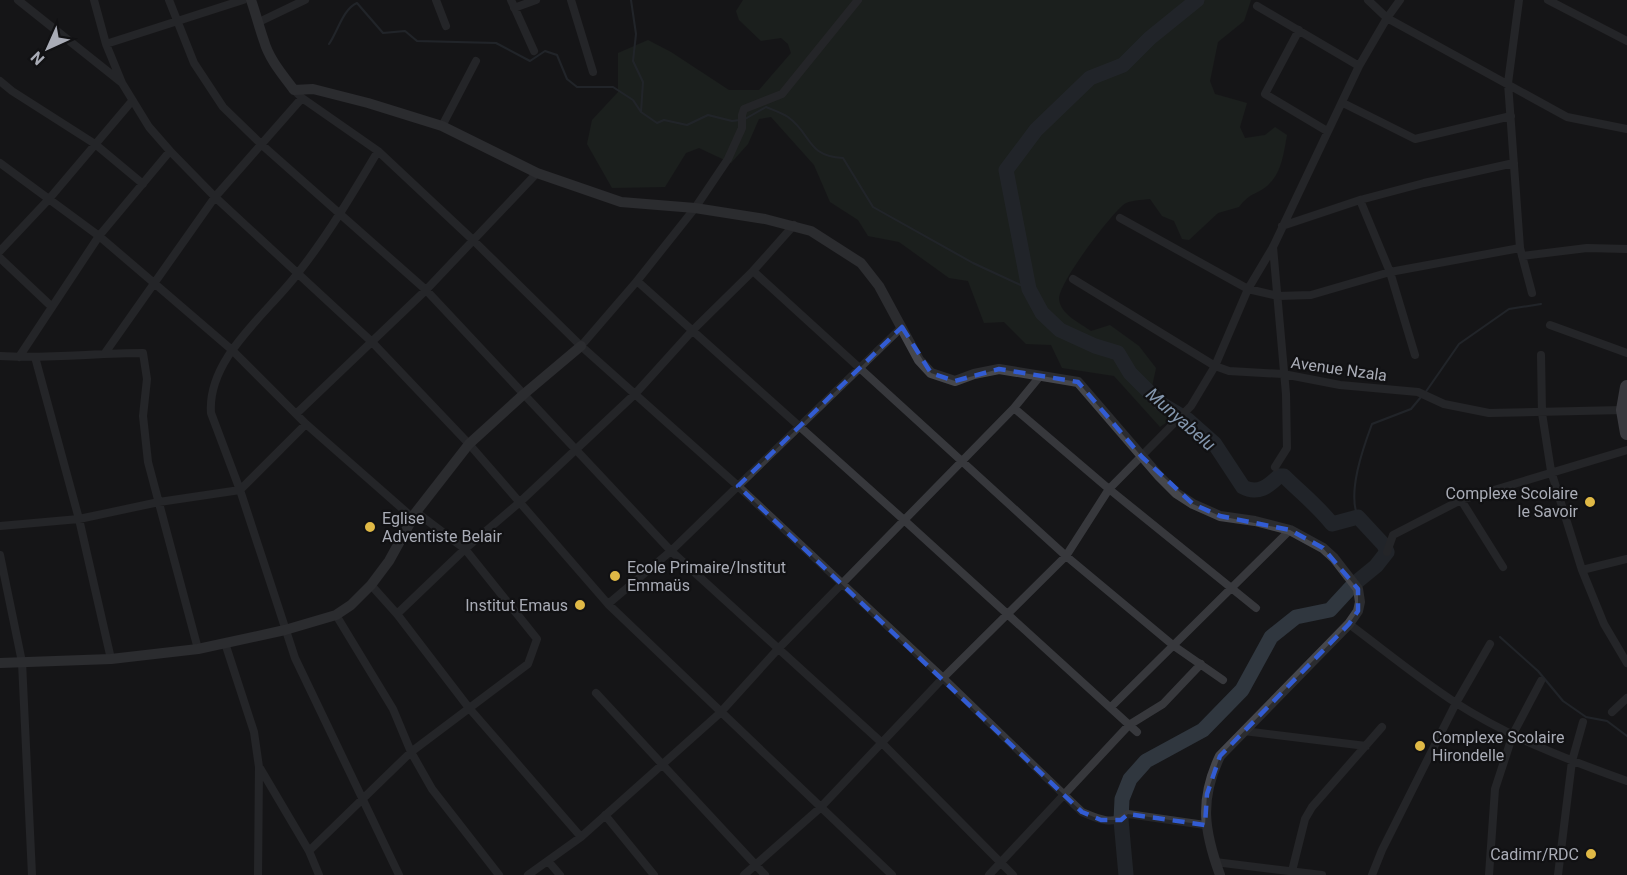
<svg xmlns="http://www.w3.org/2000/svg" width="1627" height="875" font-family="Roboto,sans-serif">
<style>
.green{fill:#222a24}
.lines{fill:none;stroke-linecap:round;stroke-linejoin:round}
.stream{stroke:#30373f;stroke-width:2}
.river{stroke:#30373f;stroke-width:15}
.street{stroke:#37383c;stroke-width:8}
.secondary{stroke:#46474c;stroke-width:10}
.highway{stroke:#64656d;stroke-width:14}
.marked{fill:none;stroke:#325cd3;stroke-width:4.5;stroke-dasharray:12 8;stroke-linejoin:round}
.poi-dot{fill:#e0b946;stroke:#111113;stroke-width:2}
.labels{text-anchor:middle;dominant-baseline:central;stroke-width:4.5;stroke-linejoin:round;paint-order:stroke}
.street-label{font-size:16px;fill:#a9acb6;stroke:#111113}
.poi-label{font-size:16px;fill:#a9acb6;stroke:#111113;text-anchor:end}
.water-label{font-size:18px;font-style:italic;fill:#8497ae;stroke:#111113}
</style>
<rect width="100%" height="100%" fill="#161618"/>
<path class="green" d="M743 0H1251L1244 21 1218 42 1210 81 1215 94 1247 103 1240 127 1245 138 1265 135 1275 127 1287 135C1284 151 1282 172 1269 184 1258 195 1251 191 1239 207L1218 213 1189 240 1182 239 1174 221 1162 216 1150 199C1142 200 1129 200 1123 205 1109 217 1059 282 1059 299 1060 314 1080 323 1091 331L1110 325 1139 346 1156 368 1152 387 1166 404 1170 420 1160 427 1114 376 1062 368 1051 345 1026 344 1004 322 984 323 968 281 949 278 899 242 868 236 858 220 830 202 814 165 771 117 759 119 748 144 731 163 699 148 686 153 665 187 612 188 587 144 592 120 618 92V53L648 40 671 52 729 90H759L791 53 788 44 781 38 761 41 739 20 736 11Z"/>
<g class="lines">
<path class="stream" d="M631 0 636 34 633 61 643 82 641 112
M329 44C338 31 343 9 357 3L383 33 405 31 417 41 496 43 530 61 545 51 557 55 567 79 577 87H613L633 100 641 112 657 123 664 120 687 125 708 115 732 121 740 120
M745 119 766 107C773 110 782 113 788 117 812 134 806 156 843 158L873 207 973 263 1029 289
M1425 393 1459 344 1509 309 1541 304
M1358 517C1347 493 1363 448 1372 424L1411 409 1421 397
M1500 637 1538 671 1563 701 1586 717 1607 721 1627 736"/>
<path class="river" d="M1126 875 1121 820 1122 799 1130 779 1146 761 1203 730 1242 690 1271 637 1296 617 1330 610 1354 584 1376 566 1387 552 1384 545 1358 517 1332 524C1318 506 1300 492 1284 476H1279C1269 486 1258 495 1243 487L1214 443 1188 420 1161 404 1130 373 1118 353 1095 346 1060 330 1042 313 1029 289 1006 170 1036 130 1090 78 1123 65 1150 38 1197 0"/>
<path class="street" d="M18 0 121 82
M94 0 106 44 122 83 149 127 170 151 215 197 372 342 469 444 608 604 892 875
M169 0 194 63 223 107 262 145 426 290 671 551 881 742 1013 875
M436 0 446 26
M511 0 534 51
M571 0 593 72
M1368 0 1387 18 1567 117 1627 129
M1519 0 1508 83 1520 248 1532 293
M1548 0 1627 41
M1257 6 1359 66
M514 8 536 0
M259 22 305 0
M1299 30 1265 94 1327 131
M106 44 243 0
M0 81 12 91 95 144 143 184
M294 90 302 98 378 151 474 241 581 346 738 486 943 678 1082 812C1098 819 1113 826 1128 814L1205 825
M1343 103 1415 139 1511 116
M442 126 476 61
M378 151C353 193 328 235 298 273 268 313 207 358 211 413L240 490 295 658 399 875
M0 163 99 236 154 283 232 350 306 424 413 518
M1360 200 1390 272 1415 355
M1120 218 1248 289 1278 296 1311 295 1390 272 1520 248
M1282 226 1360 200 1424 183 1514 163
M1273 247 1286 394 1287 448 1275 467
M0 251 49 199 132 101
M1522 256 1587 248 1627 249
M0 258 52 307
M753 271 1066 556 1174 646 1223 680
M1073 279 1215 366 1229 371 1283 374 1340 385 1418 392 1444 404 1489 413 1623 410
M637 281 904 520 1137 732
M1550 325 1627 353
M581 346 637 281 695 208 728 159 742 128V115L744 109 782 94 858 0
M105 353 215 197 302 98
M1541 355 1542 413 1551 471 1582 570 1604 624 1627 663
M0 356C48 359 95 353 143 353L147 379 143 416 148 462 198 649
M19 357 99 236 170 151
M35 357 79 519 111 659
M1014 408 1109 489 1256 608
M296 414 426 290 537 173
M1461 500 1503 567
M0 526 79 519 159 502 240 490 306 424
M1387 552 1393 535 1461 500 1627 450
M0 555 22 662 32 875
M1582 570 1627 559
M371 585 397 614 469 708 581 837
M608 604 671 551 902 327
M397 614 465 549 520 502 635 394 692 331 753 271 794 225
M336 615 393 709 411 752 432 789 499 875
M1349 624C1384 650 1419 679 1456 703 1509 737 1568 760 1627 781
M225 643 254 732 259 767 258 875
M596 693 765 875
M1111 707 1290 530
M1612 712 1627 698
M1244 731 1366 746
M260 768 309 851 319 875
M605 815 654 875
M309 851 411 752 528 664 537 639 465 549 416 512
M548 861 560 875
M1215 862 1322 875
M1292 871 1305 819 1312 807 1382 727
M528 875 581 837 720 713 778 649 1014 408 1041 375
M744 875 820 808 943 678 1066 556 1109 489 1191 406 1215 366 1248 289 1273 247 1359 66 1387 18 1400 0
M989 875 1129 725 1163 704 1201 664
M1372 875 1382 850 1456 703 1490 644
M1489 875 1495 789 1513 734 1541 681
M1558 875 1572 761 1583 722"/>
<path class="secondary" d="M251 0C256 14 259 27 264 41 269 59 283 75 294 90L313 89 368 103 442 126 537 173 621 202 695 208 765 219 811 231 861 263 879 286 919 360 931 373 955 381 974 374 999 369 1078 382 1159 476 1176 493 1193 504 1220 516 1255 521 1290 530 1323 548 1334 558 1358 589 1360 602 1358 611 1349 624 1220 756C1199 800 1204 831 1220 875
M0 663 111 659 198 649 285 630 336 615 351 605 371 585 389 561 416 512 469 444 524 394 581 346"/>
<path class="highway" d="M1627 387 1623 410 1627 433"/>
</g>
<path d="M0 0H1627V875H0ZM902 327 931 373 955 381 999 369 1078 382 1142 457 1193 504 1220 516 1290 530 1323 548 1358 589V611L1349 624 1220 756 1207 794 1205 825 1128 814 1121 820H1101L1082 812 738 486Z" fill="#161618" fill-opacity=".55" fill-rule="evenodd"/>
<path class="marked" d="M902 327 931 373 955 381 999 369 1078 382 1142 457 1193 504 1220 516 1290 530 1323 548 1358 589V611L1349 624 1220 756 1207 794 1205 825 1128 814 1121 820H1101L1082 812 738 486Z"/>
<g class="poi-dot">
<circle cx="1590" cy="502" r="6"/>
<circle cx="370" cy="527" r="6"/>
<circle cx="615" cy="576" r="6"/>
<circle cx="580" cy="605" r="6"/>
<circle cx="1420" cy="746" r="6"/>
<circle cx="1591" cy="854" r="6"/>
</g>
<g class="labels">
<g class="street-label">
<text transform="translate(1339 369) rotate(8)">Avenue Nzala</text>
</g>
<g class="poi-label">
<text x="1578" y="493">Complexe Scolaire<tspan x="1578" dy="18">le Savoir</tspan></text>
<text x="382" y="518" text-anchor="start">Eglise<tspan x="382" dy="18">Adventiste Belair</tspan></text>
<text x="627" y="567" text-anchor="start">Ecole Primaire/Institut<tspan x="627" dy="18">Emmaüs</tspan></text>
<text x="568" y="605">Institut Emaus</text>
<text x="1432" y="737" text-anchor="start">Complexe Scolaire<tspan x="1432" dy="18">Hirondelle</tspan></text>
<text x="1579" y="854">Cadimr/RDC</text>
</g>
<g class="water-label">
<text transform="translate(1181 419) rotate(41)">Munyabelu</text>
</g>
</g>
<g transform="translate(48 48) rotate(225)" stroke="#111113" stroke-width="4.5" paint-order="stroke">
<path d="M0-4.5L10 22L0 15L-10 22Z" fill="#a9acb6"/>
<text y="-9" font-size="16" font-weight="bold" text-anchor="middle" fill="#a9acb6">N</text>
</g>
</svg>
